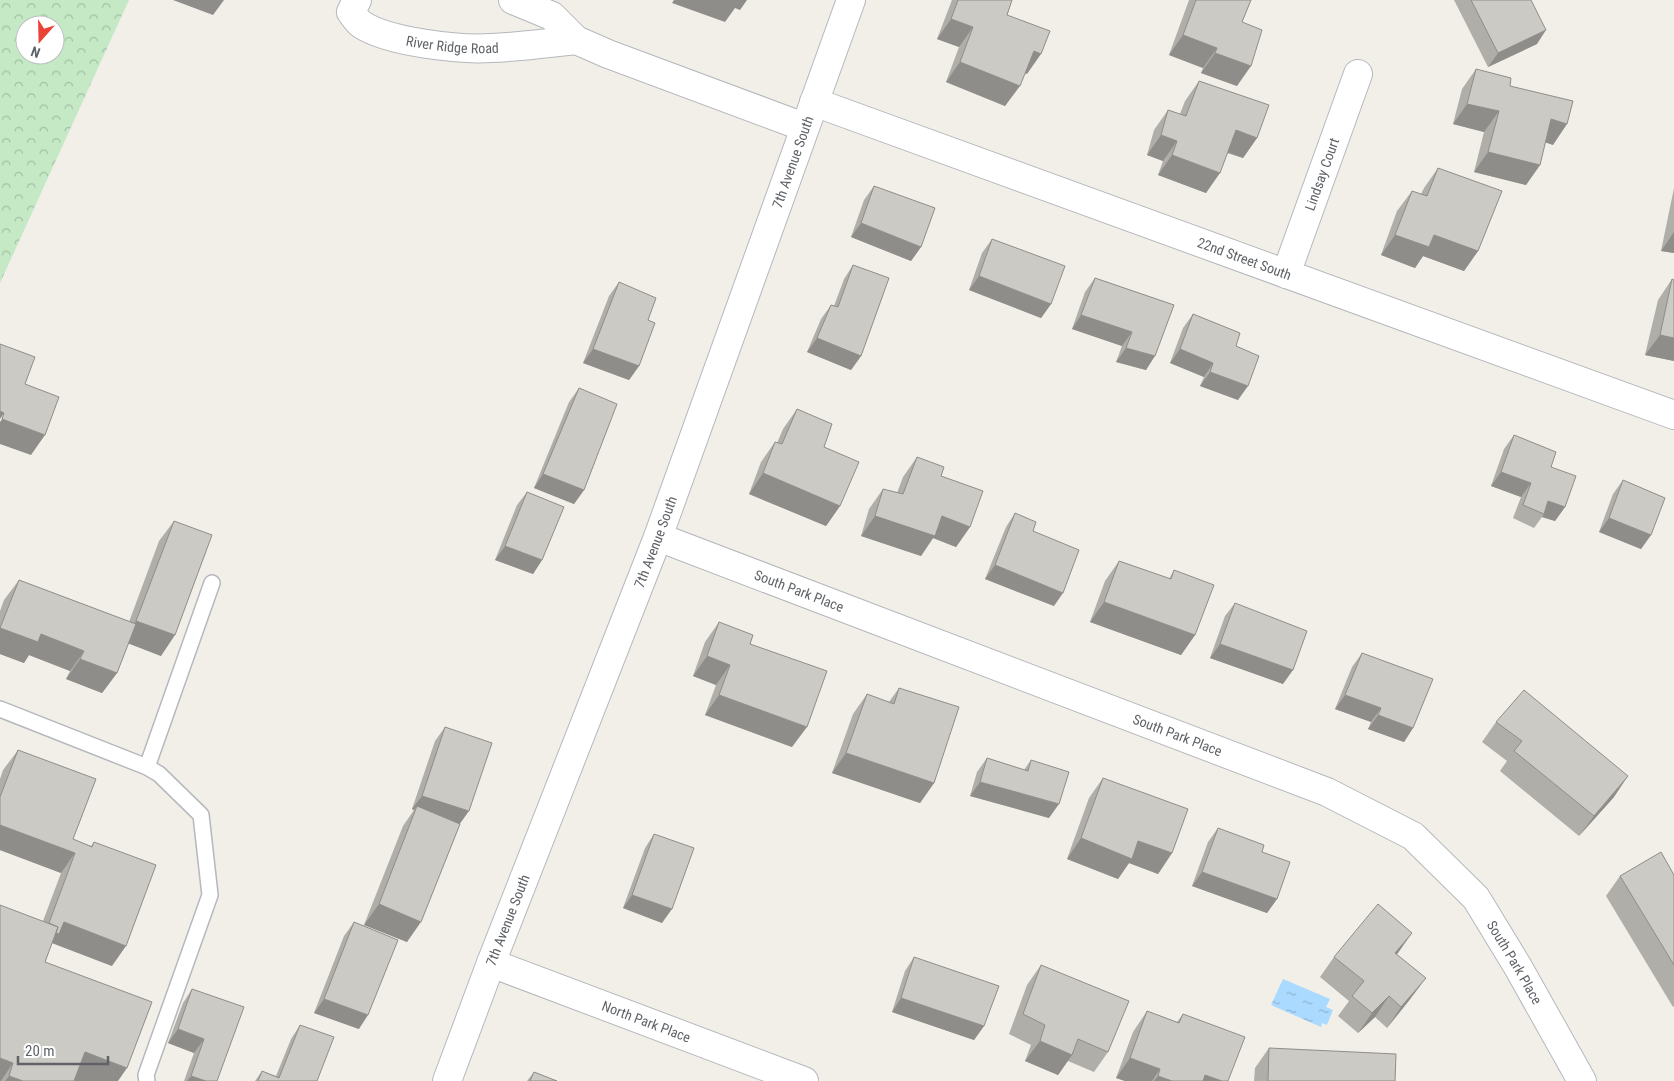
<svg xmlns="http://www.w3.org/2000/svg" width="1674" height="1081" font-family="'Roboto Condensed',sans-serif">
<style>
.forest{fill:url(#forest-crowns);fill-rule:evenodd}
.water{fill:url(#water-ripples)}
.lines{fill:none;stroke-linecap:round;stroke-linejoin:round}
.service-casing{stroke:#b5b8bc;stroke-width:18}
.minor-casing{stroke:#b5b8bc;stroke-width:30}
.service{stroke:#fff;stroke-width:15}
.minor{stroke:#fff;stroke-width:28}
.wall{fill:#afaea9}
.shaded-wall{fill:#8f8d8a}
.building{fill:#cccac5;stroke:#8f8d8a}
.labels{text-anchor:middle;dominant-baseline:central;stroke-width:5;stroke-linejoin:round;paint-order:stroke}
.street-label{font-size:14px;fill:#5f6368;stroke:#fff}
</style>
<defs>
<pattern id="forest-crowns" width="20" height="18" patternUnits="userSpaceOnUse" patternTransform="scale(1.25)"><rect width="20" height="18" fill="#c5e8c5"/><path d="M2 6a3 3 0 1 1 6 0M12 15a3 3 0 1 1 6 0" fill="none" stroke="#a3c0a4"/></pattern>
<pattern id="water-ripples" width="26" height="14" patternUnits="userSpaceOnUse" patternTransform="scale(1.25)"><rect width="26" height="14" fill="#aadaff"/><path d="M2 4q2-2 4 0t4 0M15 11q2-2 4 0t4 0" fill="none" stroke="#8eb4d2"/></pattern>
</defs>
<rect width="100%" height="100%" fill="#f1efe8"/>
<path class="forest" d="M0 0H129L0 283ZM25 25H55V55H25Z"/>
<path class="water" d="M1283 979 1330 999 1326 1007 1333 1010 1327 1025 1322 1023 1321 1027 1271 1005Z"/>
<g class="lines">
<g class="service-casing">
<path id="service" d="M0 709 147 767 159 774 201 815 210 895 146 1075 147 1081
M147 767 212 583"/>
</g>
<g class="minor-casing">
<g id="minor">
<path id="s1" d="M357 0 351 12C354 16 357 21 361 24 387 42 459 50 491 48 519 47 548 43 576 40"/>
<path d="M513 0 552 16 576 40 608 54 804 127"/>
<path id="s2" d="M814 102 1674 415"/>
<path id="s3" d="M1286 274 1358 74"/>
<path id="s4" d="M658 537 1327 792 1413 836 1476 898 1518 967 1582 1081"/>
<path id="s5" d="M491 963 804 1081"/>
<path id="s6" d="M447 1081 491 963 658 537 851 0"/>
</g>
</g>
<use href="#service" class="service"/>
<use href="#minor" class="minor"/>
</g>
<path class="wall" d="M952 0H1012L1007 15 1027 74 1025 73 1005 106 946 82 959 47 937 39Z
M1189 0H1251L1242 22 1237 86 1201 73 1203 68 1169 55Z
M1454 0H1531L1537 44 1488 67Z
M1476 69 1510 86 1553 145 1545 142 1540 165 1526 185 1474 172 1484 132 1453 124 1462 89Z
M1199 81 1257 138 1243 158 1227 153 1206 193 1158 175 1163 161 1147 155 1154 130 1168 110 1180 114 1185 101Z
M1438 168 1478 251 1464 271 1423 256 1415 268 1381 255 1397 211 1412 191 1421 194 1424 188Z
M874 186 921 247 911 261 851 237 864 200Z
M1674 188V253L1661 251Z
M992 239 1051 304 1041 318 969 290 982 253Z
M853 265 861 356 851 370 807 352 821 319 831 305 834 306 844 279Z
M1095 278 1174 305 1146 370 1116 362 1122 346 1072 329 1085 292Z
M1672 279 1674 280V361L1645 355 1658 300Z
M619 282 648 320 639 366 629 380 583 363 609 296Z
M1193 314 1236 346 1238 400 1200 386 1204 377 1170 363 1183 328Z
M579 388 584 490 574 504 534 488 569 402Z
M797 409 824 447 840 506 826 526 749 494 761 462 775 442 777 443 783 429Z
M1514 435 1551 467 1565 507 1555 521 1542 517 1534 528 1513 518 1521 497 1491 486 1504 449Z
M917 457 941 476 970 527 956 547 933 538 921 556 861 536 869 509 883 489 897 493 903 477Z
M1623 480 1651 535 1641 549 1599 532 1613 494Z
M527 492 542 560 533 574 495 560 517 505Z
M1015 513 1033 531 1054 606 985 579 1006 527Z
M174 521 161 656 128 643 117 673 102 693 66 679 70 671 29 655 24 663 0 654V611L4 600 19 580 129 622 159 541Z
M1119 561 1169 579 1174 570 1195 635 1181 655 1090 622 1105 581Z
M1235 603 1283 684 1210 658 1225 616Z
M719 622 750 644 792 747 705 715 716 685 693 676 705 642Z
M1362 653 1413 728 1404 742 1368 729 1371 722 1335 709 1352 667Z
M899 688 934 783 920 803 832 773 853 714 867 694 889 702Z
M1496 722 1614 797 1579 836 1500 771 1507 761 1482 742Z
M445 727 460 824 407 942 364 925 403 826 414 810 412 809 435 741Z
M18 750 73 839 91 846 94 842 112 966 52 943 45 962 118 1081H0L43 921 61 873 0 850V779L3 770Z
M987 758 1024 770 1031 760 1049 818 970 796 977 772Z
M1103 778 1172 853 1158 874 1129 863 1118 879 1067 859 1089 798Z
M1218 828 1262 852 1277 899 1267 913 1192 886 1208 842Z
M654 834 662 923 623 908 645 848Z
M1674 875V1006L1673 1007 1606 896 1620 876Z
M354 922 359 1029 314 1013 344 936Z
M1397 954 1411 998 1387 1028 1375 1017 1358 1033 1338 1016 1349 1001 1320 977 1334 957Z
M914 957 984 1026 974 1040 892 1012 905 971Z
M1041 965 1108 1052 1094 1072 1068 1061 1058 1075 1025 1061 1031 1045 1009 1034 1027 985Z
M192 989 217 1081H184L194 1053 168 1043 183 1003Z
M1147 1011 1177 1022 1183 1014 1228 1081H1125L1116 1078 1133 1032Z
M300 1025 317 1081H255L262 1071 276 1076 291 1039Z
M1269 1048 1395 1081H1254L1255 1068Z
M534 1072 557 1081H527Z"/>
<path class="shaded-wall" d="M173 0H224L213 15Z
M674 0H747L740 10 735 8 725 22 672 3Z
M951 19 973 27 959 47 937 39Z
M1546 30 1537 44 1488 67 1498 53Z
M1183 35 1217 48 1203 68 1169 55Z
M1034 51 1041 54 1027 74 1020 71Z
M1215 53 1251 66 1237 86 1201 73Z
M960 62 1020 86 1005 106 946 82Z
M1467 104 1499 111 1484 132 1453 124Z
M1551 119 1567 124 1553 145 1536 139Z
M1236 130 1257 138 1243 158 1221 150Z
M1161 135 1177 141 1163 161 1147 155Z
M1488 152 1540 165 1526 185 1474 172Z
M1172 155 1220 173 1206 193 1158 175Z
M861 223 921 247 911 261 851 237Z
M1674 232V253L1661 251Z
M1395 235H1434L1478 251 1464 271 1423 256 1415 268 1381 255Z
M979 276 1051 304 1041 318 969 290Z
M1081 315 1132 332 1122 346 1072 329Z
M1660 335 1674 338V361L1645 355Z
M817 338 861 356 851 370 807 352Z
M1126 348 1155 356 1146 370 1116 362Z
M593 349 639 366 629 380 583 363Z
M1180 349 1213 363 1204 377 1170 363Z
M1210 372 1248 386 1238 400 1200 386Z
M0 411 4 413 0 419Z
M2 419 45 435 31 455 0 444V422Z
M1501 472 1531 483 1521 497 1491 486Z
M763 473 840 506 826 526 749 494Z
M543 474 584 490 574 504 534 488Z
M1548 501 1565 507 1555 521 1542 517 1544 514Z
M875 516H942L970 527 956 547 933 538 921 556 861 536Z
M1609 518 1651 535 1641 549 1599 532Z
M505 546 542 560 533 574 495 560Z
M995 565 1063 593 1054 606 985 579Z
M1104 602 1195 635 1181 655 1090 622Z
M136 621 175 635 161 656 122 641Z
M0 628 41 634 84 651 70 671 29 655 24 663 0 654Z
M1220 644 1293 670 1283 684 1210 658Z
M707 656 730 665 716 685 693 676Z
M80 659 117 673 102 693 66 679Z
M719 695 807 727 792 747 705 715Z
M1345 695 1381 708 1371 722 1335 709Z
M1378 715 1413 728 1404 742 1368 729Z
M846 753 934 783 920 803 832 773Z
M1628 776 1614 797 1579 836 1594 816Z
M980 782 1059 804 1049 818 970 796Z
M422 796 469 811 459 825 417 806 414 810 412 809Z
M0 825 75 853 61 873 0 850Z
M1081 838 1138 841 1172 853 1158 874 1129 863 1118 879 1067 859Z
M1202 872 1277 899 1267 913 1192 886Z
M632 895 672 909 662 923 623 908Z
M379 904 421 922 407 942 364 925Z
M64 922 126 946 112 966 52 943 45 954 32 950Z
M1412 933 1398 953 1380 973 1395 953Z
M1426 978 1411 998 1387 1028 1401 1007Z
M1389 996 1375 1017 1358 1033 1372 1013Z
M901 998 984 1026 974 1040 892 1012Z
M324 999 368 1015 359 1029 314 1013Z
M178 1029 204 1039 194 1053 168 1043Z
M1040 1041 1072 1055 1058 1075 1025 1061Z
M85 1052 127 1068 118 1081H74L67 1078Z
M0 1058 13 1063 1 1081H0Z
M1130 1058 1160 1069 1152 1081H1125L1116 1078Z
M1205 1075 1222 1081H1200Z
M9 1076 23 1081H5Z
M191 1076 206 1081H187Z
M1158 1076 1172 1081H1154Z"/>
<path class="building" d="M958 0H1012L1007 15 1050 31 1041 54 1034 51 1020 86 960 62 973 27 951 19Z
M1196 0H1251L1242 22 1262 30 1251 66 1215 53 1217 48 1183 35Z
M1471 0H1531L1546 30 1498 53Z
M1476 69 1511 78 1510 86 1573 101 1567 124 1551 119 1540 165 1488 152 1499 111 1467 104Z
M1199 81 1269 105 1257 138 1236 130 1220 173 1172 155 1177 141 1161 135 1168 110 1186 116Z
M1438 168 1502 191 1478 251 1434 235 1429 247 1395 235 1412 191 1427 196Z
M874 186 935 208 921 247 861 223Z
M992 239 1065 266 1051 304 979 276Z
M853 265 889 278 861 356 817 338 831 305 838 307Z
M1095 278 1174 305 1155 356 1126 348 1132 332 1081 315Z
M1672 279 1674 280V338L1660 335Z
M619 282 656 298 648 320 655 323 639 366 593 349Z
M1193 314 1240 333 1236 346 1259 356 1248 386 1210 372 1213 363 1180 349Z
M0 344 35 357 25 384 59 397 45 435 2 419 4 413 0 411Z
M579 388 617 404 584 490 543 474Z
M797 409 832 424 824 447 859 462 840 506 763 473 775 442 782 444Z
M1514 435 1556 452 1551 467 1576 476 1565 507 1548 501 1544 514 1523 505 1531 483 1501 472Z
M917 457 944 467 941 476 983 491 970 527 942 516 935 536 875 516 883 489 903 494Z
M1623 480 1665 498 1651 535 1609 518Z
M527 492 564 507 542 560 505 546Z
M1015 513 1036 522 1033 531 1079 550 1063 593 995 565Z
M174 521 212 535 175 635 136 621Z
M1119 561 1171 579 1174 570 1214 585 1195 635 1104 602Z
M19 580 136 624 117 673 80 659 84 651 41 634 38 642 0 628Z
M1235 603 1307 631 1293 670 1220 644Z
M719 622 753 635 750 644 827 671 807 727 719 695 730 665 707 656Z
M1362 653 1433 679 1413 728 1378 715 1381 708 1345 695Z
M899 688 959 707 934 783 846 753 867 694 894 704Z
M1524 690 1628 776 1594 816 1514 751 1522 741 1496 722Z
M445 727 492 743 469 811 422 796Z
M18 750 96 779 73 839 92 847 94 842 156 865 126 946 64 922 59 934 56 933 58 927 49 923 75 853 0 825V797Z
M987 758 1028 771 1031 760 1069 772 1059 804 980 782Z
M1103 778 1188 809 1172 853 1138 841 1132 859 1081 838Z
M417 806 460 824 421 922 379 904Z
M1218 828 1264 845 1262 852 1290 862 1277 899 1202 872Z
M654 834 694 848 672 909 632 895Z
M1661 852 1674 875V965L1620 876Z
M1378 904 1412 933 1395 953 1426 978 1401 1007 1389 996 1372 1013 1352 996 1364 981 1334 957Z
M0 905 58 927 45 962 152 1002 127 1068 85 1052 74 1081H23L9 1076 13 1063 0 1058Z
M354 922 398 940 368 1015 324 999Z
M914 957 999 986 984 1026 901 998Z
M1041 965 1129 1001 1108 1052 1078 1039 1072 1055 1040 1041 1045 1025 1023 1014Z
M192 989 244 1007 217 1081H206L191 1076 204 1039 178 1029Z
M1147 1011 1179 1023 1183 1014 1245 1037 1228 1081H1222L1205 1075 1203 1081H1172L1158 1076 1160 1069 1130 1058Z
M300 1025 334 1037 317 1081H258L262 1071 279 1078Z
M1269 1048 1396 1054 1395 1081H1268Z
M534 1072 557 1081H530Z"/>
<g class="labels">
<g class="street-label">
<text stroke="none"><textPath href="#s1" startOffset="124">River Ridge Road</textPath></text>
<text stroke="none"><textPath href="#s6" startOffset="982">7th Avenue South</textPath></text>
<text stroke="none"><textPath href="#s3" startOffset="106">Lindsay Court</textPath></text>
<text stroke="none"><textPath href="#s2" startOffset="458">22nd Street South</textPath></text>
<text stroke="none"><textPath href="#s6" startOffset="578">7th Avenue South</textPath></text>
<text stroke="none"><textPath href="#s4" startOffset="151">South Park Place</textPath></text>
<text stroke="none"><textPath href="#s4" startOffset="556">South Park Place</textPath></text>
<text stroke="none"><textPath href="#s6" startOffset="172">7th Avenue South</textPath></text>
<text stroke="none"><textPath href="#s4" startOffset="976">South Park Place</textPath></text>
<text stroke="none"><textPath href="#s5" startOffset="166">North Park Place</textPath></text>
</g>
</g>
<g transform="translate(40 40) rotate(200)"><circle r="24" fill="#ffffff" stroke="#bfc1c3"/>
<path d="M0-4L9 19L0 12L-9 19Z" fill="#ea4335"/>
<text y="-8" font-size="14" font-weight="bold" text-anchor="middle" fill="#5f6368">N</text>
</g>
<path d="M18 1056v8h90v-8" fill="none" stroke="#5f6368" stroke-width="2.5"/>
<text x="25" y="1056" font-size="15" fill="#5f6368" stroke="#ffffff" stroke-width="4" paint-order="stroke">20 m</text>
</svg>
